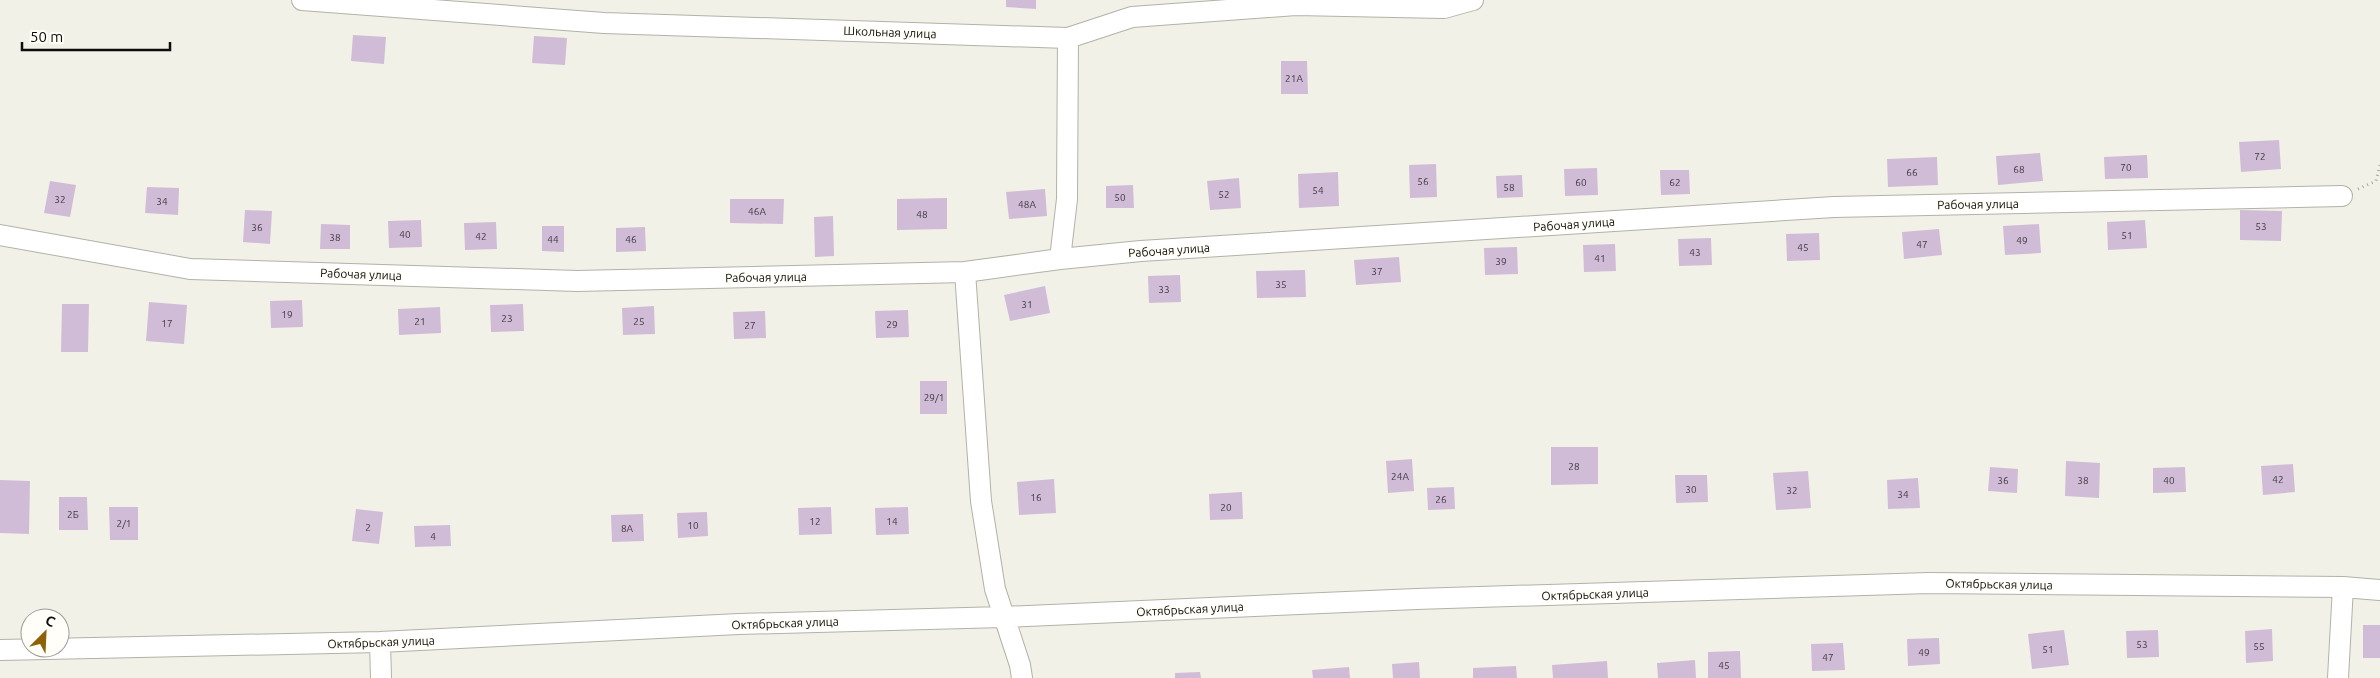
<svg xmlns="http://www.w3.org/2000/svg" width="2380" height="678" font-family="Ubuntu,sans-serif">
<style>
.building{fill:#d1bcd8}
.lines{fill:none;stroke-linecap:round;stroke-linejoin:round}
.minor-casing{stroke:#b3b1a8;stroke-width:22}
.path{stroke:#a7a69e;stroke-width:3;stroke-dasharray:1 4;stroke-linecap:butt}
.minor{stroke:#fff;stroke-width:20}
.labels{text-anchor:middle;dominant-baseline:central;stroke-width:4.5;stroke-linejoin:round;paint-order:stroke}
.number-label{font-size:10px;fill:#3d383d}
.street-label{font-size:12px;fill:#0c0c09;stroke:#fffef8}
</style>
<rect width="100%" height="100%" fill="#f2f1e7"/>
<path class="building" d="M1006 0H1036V9L1006 7Z
M353 35 386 37 384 64 351 61Z
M534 36 567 38 565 65 532 63Z
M1281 61H1307L1308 94H1281Z
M2279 140 2281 169 2241 172 2239 142Z
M2040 153 2043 181 1998 185 1996 156Z
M2147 155 2148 178 2105 179 2104 157Z
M1937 157 1938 185 1888 187 1887 159Z
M1436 164 1437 197 1410 198 1409 165Z
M1597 168 1598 195 1565 196 1564 169Z
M1660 170H1689L1690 194 1661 195Z
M1338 172 1339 206 1299 208 1298 174Z
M1522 175 1523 197 1497 198 1496 176Z
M1239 178 1241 208 1210 210 1207 181Z
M50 181 76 185 70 217 44 213Z
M1133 185 1134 208H1106V186Z
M147 187 179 188 178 215 145 213Z
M1045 189 1047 216 1009 219 1006 192Z
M947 198V229L897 230V199Z
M730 199H784L783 224 730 223Z
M245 210 272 211 270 244 243 242Z
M2240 210 2282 211 2281 241 2240 240Z
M833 216 834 256 815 257 814 217Z
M421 220 422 247 389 248 388 221Z
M2145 220 2147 248 2108 250 2107 222Z
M496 222 497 249 465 250 464 223Z
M321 224 350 225V249H320Z
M2039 224 2041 253 2005 255 2003 226Z
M542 226H564V252L542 251Z
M645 227 646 251 616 252V228Z
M1939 229 1942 255 1904 259 1902 232Z
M1819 233 1820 260 1787 261 1786 234Z
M1711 238 1712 265 1679 266 1678 239Z
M1615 244 1616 271 1584 272 1583 245Z
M1517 247 1518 274 1485 275 1484 248Z
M1399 257 1401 282 1356 285 1354 260Z
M1305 270 1306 297 1257 298 1256 271Z
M1180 275 1181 302 1149 303 1148 276Z
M1045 286 1050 313 1010 321 1004 295Z
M302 300 303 327 271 328 270 301Z
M149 302 187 305 184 344 146 341Z
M62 304H89L88 352H61Z
M523 304 524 331 491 332 490 305Z
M654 306 655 334 623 335 622 308Z
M440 307 441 333 399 335 398 309Z
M908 310 909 337 876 338 875 311Z
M765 311 766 338 734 339 733 312Z
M920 381H947V414H920Z
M1551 447H1598V484L1551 485Z
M1412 459 1414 491 1388 493 1386 461Z
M2066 461 2100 463 2099 498 2065 496Z
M2293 464 2295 492 2263 495 2261 466Z
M1990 467 2018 469 2017 493 1988 491Z
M2185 467 2186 492 2153 493V468Z
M1808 471 1811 508 1776 510 1773 473Z
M1675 475H1707L1708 502 1676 503Z
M1918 478 1920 508 1888 509 1887 480Z
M1054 479 1056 513 1019 515 1017 482Z
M0 480 30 481 29 534 0 533Z
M1454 487 1455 509 1428 510 1427 488Z
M1242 492 1243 519 1210 520 1209 494Z
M59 497H87L88 530H59Z
M109 507H138V540H110Z
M831 507 832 534 799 535 798 508Z
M908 507 909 534 876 535 875 508Z
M356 509 383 512 379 544 352 541Z
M707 512 708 536 678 538 677 513Z
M643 514 644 541 612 542 611 515Z
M450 525 451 546 415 547 414 526Z
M2363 625H2380V658H2363Z
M2272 629 2273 661 2246 663 2245 631Z
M2064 630 2069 665 2032 669 2028 634Z
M2158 630 2159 657 2127 658 2126 631Z
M1939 638 1940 664 1908 666 1907 639Z
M1843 643 1845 670 1812 671 1811 644Z
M1740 651 1741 678H1708V652Z
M1695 660 1696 678H1658L1657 663Z
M1607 661 1608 678H1553L1552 665Z
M1419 662 1420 678H1393L1392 664Z
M1516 666 1517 678H1473V668Z
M1349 667 1350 678H1313L1312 670Z
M1200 672 1201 678H1175V673Z"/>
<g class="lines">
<g class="minor-casing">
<path id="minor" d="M302 0 604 23 1068 38 1132 17 1296 5 1444 8 1473 0
M0 235 190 269 577 281 965 272 1060 259 1141 251 1834 207 2342 196
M1060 259 1067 199 1068 38
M965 272 981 501 995 589 1020 665 1022 678
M380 642 381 678
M0 650 380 642 739 624 1003 617 1416 599 1929 583 2343 587 2380 590
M2338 678 2343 587"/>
</g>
<path class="path" d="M2358 189 2376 181 2380 165"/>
<use href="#minor" class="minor"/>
</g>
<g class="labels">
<g class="number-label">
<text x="1294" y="78">21А</text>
<text x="2260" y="156">72</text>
<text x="2126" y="167">70</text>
<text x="2019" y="169">68</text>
<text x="1912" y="172">66</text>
<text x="1423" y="181">56</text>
<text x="1581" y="182">60</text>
<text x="1675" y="182">62</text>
<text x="1509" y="187">58</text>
<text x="1318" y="190">54</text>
<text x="1224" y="194">52</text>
<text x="1120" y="197">50</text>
<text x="60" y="199">32</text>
<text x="162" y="201">34</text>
<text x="1027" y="204">48А</text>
<text x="757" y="211">46А</text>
<text x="922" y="214">48</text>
<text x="2261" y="226">53</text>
<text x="257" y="227">36</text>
<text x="405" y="234">40</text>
<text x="2127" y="235">51</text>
<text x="481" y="236">42</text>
<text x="335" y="237">38</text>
<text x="553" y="239">44</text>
<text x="631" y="239">46</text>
<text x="2022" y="240">49</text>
<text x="1922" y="244">47</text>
<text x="1803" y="247">45</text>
<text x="1695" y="252">43</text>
<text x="1600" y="258">41</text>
<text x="1501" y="261">39</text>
<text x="1377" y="271">37</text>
<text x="1281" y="284">35</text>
<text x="1164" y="289">33</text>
<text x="1027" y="304">31</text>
<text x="287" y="314">19</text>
<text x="507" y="318">23</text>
<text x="420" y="321">21</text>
<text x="639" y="321">25</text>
<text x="167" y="323">17</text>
<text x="892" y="324">29</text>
<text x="750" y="325">27</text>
<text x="934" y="397">29/1</text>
<text x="1574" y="466">28</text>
<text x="1400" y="476">24А</text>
<text x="2278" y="479">42</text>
<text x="2003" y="480">36</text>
<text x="2083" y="480">38</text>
<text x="2169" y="480">40</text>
<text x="1691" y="489">30</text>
<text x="1792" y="490">32</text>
<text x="1903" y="494">34</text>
<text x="1036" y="497">16</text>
<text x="1441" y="499">26</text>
<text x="1226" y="507">20</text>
<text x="73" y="514">2Б</text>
<text x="815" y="521">12</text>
<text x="892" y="521">14</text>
<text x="124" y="523">2/1</text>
<text x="693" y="525">10</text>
<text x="368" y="527">2</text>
<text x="627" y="528">8А</text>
<text x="433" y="536">4</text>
<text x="2142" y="644">53</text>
<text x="2259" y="646">55</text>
<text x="2048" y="649">51</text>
<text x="1924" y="652">49</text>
<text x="1828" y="657">47</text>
<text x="1724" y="665">45</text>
</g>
<g class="street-label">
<text transform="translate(890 32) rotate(2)">Школьная улица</text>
<text transform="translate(1978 204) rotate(-1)">Рабочая улица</text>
<text transform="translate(1574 224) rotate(-4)">Рабочая улица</text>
<text transform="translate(1169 250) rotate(-4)">Рабочая улица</text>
<text transform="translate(361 274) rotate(2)">Рабочая улица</text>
<text transform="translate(766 277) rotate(-1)">Рабочая улица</text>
<text transform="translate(1999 584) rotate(1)">Октябрьская улица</text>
<text transform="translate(1595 594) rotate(-2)">Октябрьская улица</text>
<text transform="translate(1190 609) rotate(-3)">Октябрьская улица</text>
<text transform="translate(785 623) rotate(-2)">Октябрьская улица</text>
<text transform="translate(381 642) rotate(-2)">Октябрьская улица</text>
</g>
</g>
<g transform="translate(45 633) rotate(24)"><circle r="24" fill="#fffef8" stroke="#9e9d98"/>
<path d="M0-4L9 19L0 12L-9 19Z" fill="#8e6007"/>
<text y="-8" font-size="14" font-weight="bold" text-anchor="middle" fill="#0c0c09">С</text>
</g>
<path d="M22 42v8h148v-8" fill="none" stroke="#0c0c09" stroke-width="2.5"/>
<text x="30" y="42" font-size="15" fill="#0c0c09" stroke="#fffef8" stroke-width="4" paint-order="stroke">50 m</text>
</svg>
